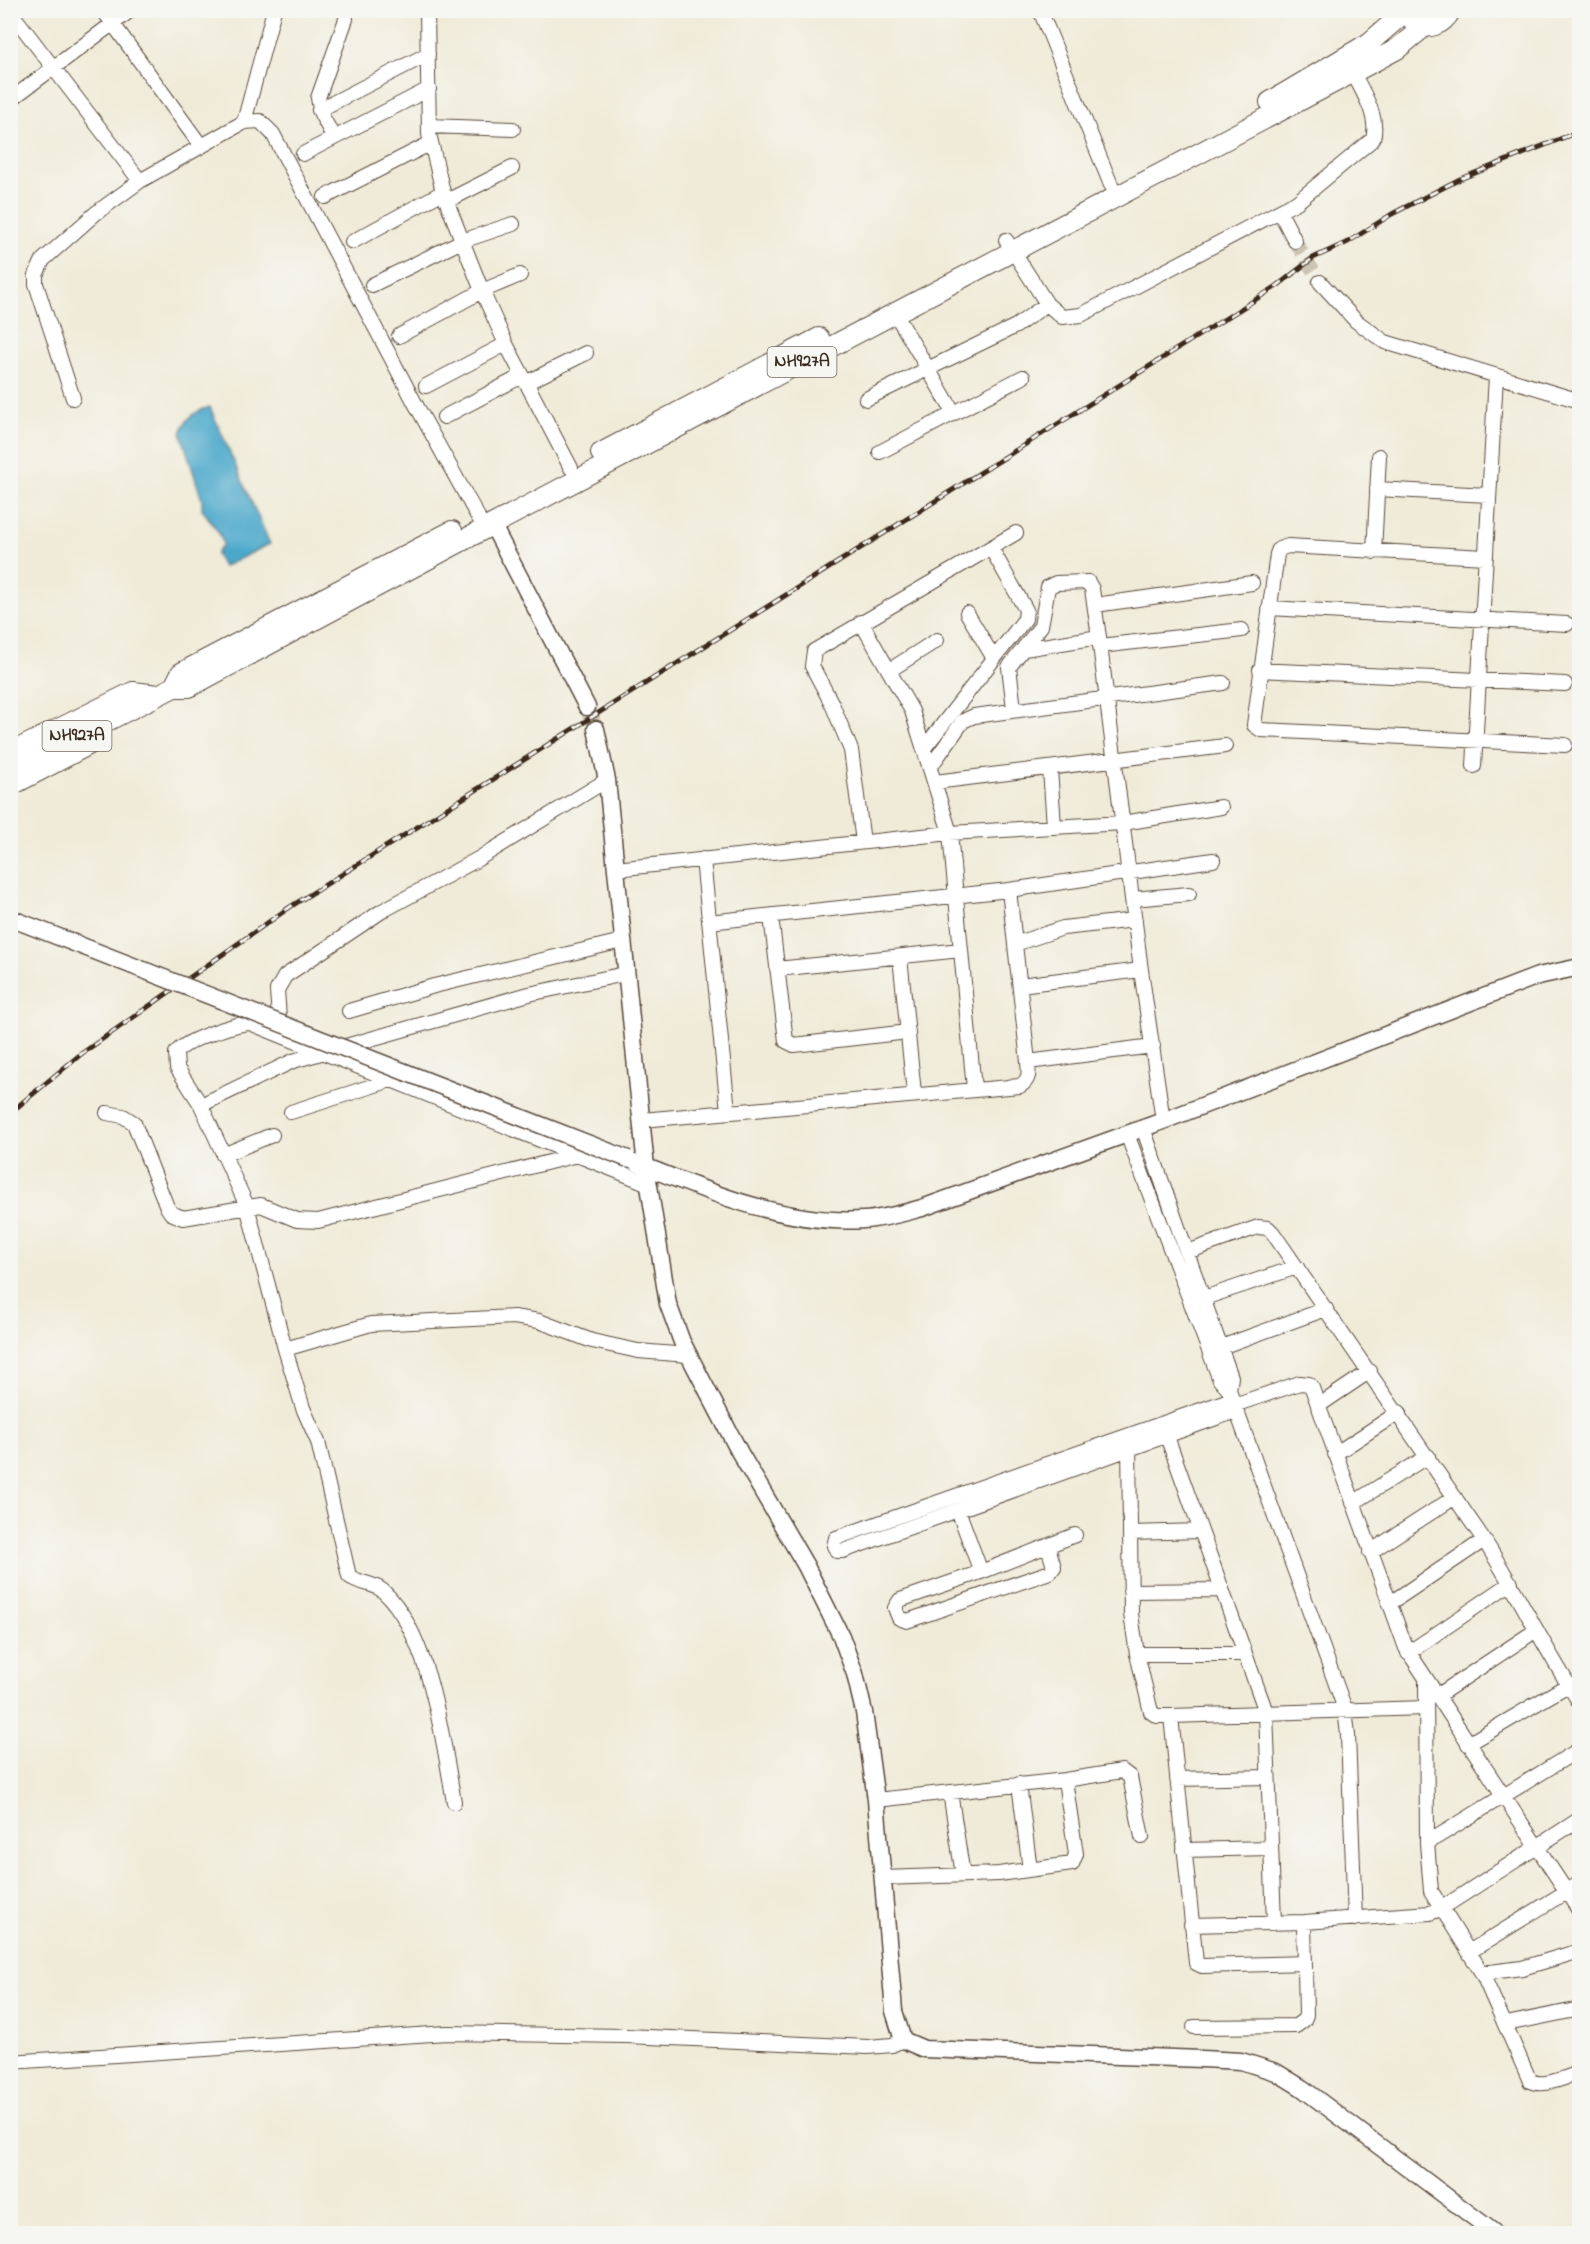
<svg xmlns="http://www.w3.org/2000/svg" width="1590" height="2244" font-family="'Indie Flower',sans-serif">
<style>
.water{fill:#4ca8cb;stroke:#446974;stroke-width:1.5}
.lines{fill:none;stroke-linecap:round;stroke-linejoin:round}
.minor-tunnel{stroke:#ccc4b3;stroke-width:14;stroke-dasharray:14 7;stroke-linecap:butt}
.major-tunnel{stroke:#ccc4b3;stroke-width:16;stroke-dasharray:16 8;stroke-linecap:butt}
.minor-casing{stroke:#56473a;stroke-width:16}
.major-casing{stroke:#56473a;stroke-width:19}
.highway-casing{stroke:#56473a;stroke-width:22}
.minor{stroke:#fff;stroke-width:14}
.major{stroke:#fff;stroke-width:16}
.highway{stroke:#fff;stroke-width:20}
.rail-casing{stroke:#3b2a1e;stroke-width:5}
.rail{stroke:#f6f6f2;stroke-width:3;stroke-dasharray:9;stroke-linecap:butt}
.major-bridge-casing{stroke:#56473a;stroke-width:19;stroke-linecap:butt}
.major-bridge{stroke:#fff;stroke-width:16}
.labels{text-anchor:middle;dominant-baseline:central;stroke-width:4.5;stroke-linejoin:round;paint-order:stroke}
.shield{fill:#f6f6f2;stroke:#73675e;stroke-width:1.5}
.shield-label{font-size:18px;font-weight:bold;fill:#3b2a1e}
</style>
<rect width="100%" height="100%" fill="#f6f6f2"/>
<filter id="ink" filterUnits="userSpaceOnUse"><feTurbulence type="fractalNoise" baseFrequency=".0167" numOctaves="2"/><feDisplacementMap in="SourceGraphic" scale="12" xChannelSelector="R" yChannelSelector="G"/><feConvolveMatrix kernelMatrix="1 2 1 2 8 2 1 2 1" color-interpolation-filters="sRGB"/></filter>
<filter id="wash" filterUnits="userSpaceOnUse"><feTurbulence type="fractalNoise" baseFrequency=".008" numOctaves="4" result="noise"/><feDisplacementMap in="SourceGraphic" scale="24" xChannelSelector="R" yChannelSelector="G"/><feGaussianBlur stdDeviation="1.35" result="paint"/><feColorMatrix in="noise" values="0 0 0 0 0 0 0 0 0 0 0 0 0 0 0 0 0 1.4 0 .05"/><feComposite in="paint" operator="in"/></filter>
<g filter="url(#wash)">
<rect width="100%" height="100%" fill="#f0ebd8"/>
<path class="water" d="M210 407 270 544 223 567 216 554 223 544 219 533 202 509V500L181 433C185 419 196 410 210 407Z"/>
</g>
<g filter="url(#ink)">
<g class="lines">
<path class="minor-tunnel" d="M1295 241 1320 282"/>
<path class="major-tunnel" d="M587 707 596 729"/>
<g class="minor-casing">
<path id="minor" d="M103 10 201 146
M427 10 429 134 443 192 482 291 506 344 571 468
M1040 10 1111 185
M10 11 140 181
M10 100 131 10
M319 110 428 54
M244 122 274 10
M429 126 513 129
M333 136 321 114 318 98 346 19
M303 154 429 89
M325 197 431 143
M447 201 512 168
M1280 212 1295 241
M1006 240 1047 304 1062 317 1081 315 1297 202 1373 139C1380 113 1359 89 1350 65
M352 242 443 192
M1320 282 1356 321 1385 342 1580 401
M372 285 462 241 513 224
M895 313 954 413
M399 336 482 291 520 275
M526 383 586 353
M426 386 506 344
M73 398 36 284V275L43 260 96 213 140 181 244 122 260 121 273 134 416 405 478 517
M866 399 1016 326 1047 304
M444 417 522 376
M880 452 1023 377
M1377 489 1488 495
M1374 552 1379 456
M1485 557 1288 546 1279 549 1277 554 1254 725 1261 730 1565 745
M1095 605 1252 583
M1269 608 1567 624
M967 613 993 657
M861 622 912 711 950 833 974 1089
M1100 646 1242 630
M1024 649 1099 637
M890 670 937 640
M1260 670 1565 684
M1014 709 1009 667 1041 626 1048 587 1056 583 1088 582 1092 589 1099 637 1141 970 1163 1121
M925 747 1025 619 1026 610 991 548
M931 766 963 721 974 716 1223 683
M1474 766 1496 376
M1050 769 1054 826
M935 782 1225 746
M863 842 851 750 832 704 812 666 814 651 1016 533
M703 859 728 1111
M616 869 950 833 1123 823 1221 807
M1133 899 1189 894
M771 916 786 1041 794 1045 908 1032
M709 922 1009 890 1213 860
M1015 944 1063 928 1135 920
M900 957 914 1093
M777 969 961 950
M1020 985 1141 970
M349 1011 434 986 622 941
M280 1032 277 990 285 976 382 911 478 859 607 780
M1028 1062 1153 1046
M201 1105 293 1061 529 994 625 974
M291 1112 391 1080
M107 1113 123 1116 134 1123 167 1207 171 1213 183 1218 261 1205 297 1220 318 1221 577 1155
M642 1120 1020 1086C1030 1080 1029 1072 1028 1062L1009 890
M1143 1128 1231 1377 1229 1390
M1127 1134 1220 1380 1229 1390 1345 1709 1348 1735 1355 1919
M223 1155 272 1135
M1187 1252 1258 1227 1268 1228 1273 1233 1484 1540C1518 1593 1545 1650 1580 1703
M1204 1298 1297 1267
M1221 1347 1326 1309
M285 1349 371 1324 514 1317 539 1321 592 1341 638 1351 688 1355
M1232 1399 836 1538 834 1546 837 1551H843L1236 1411
M1234 1405 1300 1383 1309 1384 1312 1388 1406 1648 1580 1912
M1318 1406 1370 1371
M1164 1428 1266 1712 1274 1923
M1129 1440 1131 1614 1137 1654 1151 1712 1157 1716H1171L1426 1708
M1335 1454 1399 1412
M1353 1503 1428 1456
M958 1510 981 1572
M1131 1533 1200 1531
M1048 1547 1054 1567 1050 1572 907 1621 899 1618 895 1608 900 1600 981 1572 1075 1535
M1370 1552 1455 1497
M1130 1591 1221 1590
M1389 1604 1484 1540
M1408 1653 1511 1583
M1137 1654H1245
M1426 1679 1427 1843 1431 1891 1482 1973 1530 2081C1544 2088 1565 2077 1580 2073
M1437 1696 1535 1631
M1171 1716 1196 1963 1202 1966 1305 1963
M1468 1744 1568 1685
M1177 1779 1268 1777
M1019 1784 1030 1870
M950 1792 963 1875
M876 1800 1065 1780 1122 1771 1130 1777 1142 1837
M454 1802C443 1741 430 1634 383 1591 373 1582 359 1584 349 1576L318 1442 303 1408 285 1349 247 1206 201 1105 177 1068 176 1053C185 1040 234 1024 250 1023L649 1184
M1427 1843 1580 1749
M1184 1850 1271 1848
M883 1878 999 1874 1072 1864 1076 1854 1065 1780
M1191 1925 1304 1922 1430 1913 1442 1908 1580 1819
M1469 1952 1580 1883
M1482 1973 1522 1968 1580 1951
M1506 2024 1580 2009
M1194 2027 1296 2026 1304 2020 1306 2015 1304 1922
M10 2062 447 2033 626 2036 868 2047 892 2045 903 2040"/>
</g>
<g class="major-casing">
<path id="major" d="M492 524 587 707
M596 729 607 780 646 1167 668 1304 682 1342 740 1453 806 1566 841 1636 855 1674 864 1712 876 1800 894 2011 903 2040 924 2049 1202 2059 1241 2061 1276 2072 1302 2088 1496 2234
M637 1163C708 1192 786 1225 864 1220 884 1219 903 1213 922 1208L1163 1121 1538 976 1580 967"/>
</g>
<g class="highway-casing">
<path id="highway" d="M1414 22C1429 31 1443 25 1451 10
M1270 102 1369 43 1405 12
M601 453 819 338
M174 687 181 673 452 531
M10 753 133 692 158 695
M10 770 174 687H189L486 528 1373 62 1397 49 1425 26
M10 786 88 745"/>
</g>
<use href="#minor" class="minor"/>
<use href="#major" class="major"/>
<use href="#highway" class="highway"/>
<g class="rail-casing">
<path id="rail" d="M10 1113 81 1054 290 907 1277 286 1313 258 1348 242 1392 214 1460 179 1580 131"/>
</g>
<use href="#rail" class="rail"/>
<g class="major-bridge-casing">
<path id="major-bridge" d="M10 918 628 1159"/>
</g>
<use href="#major-bridge" class="major-bridge"/>
</g>
</g>
<g class="labels">
<g class="shield">
<rect x="767.5" y="347" width="69" height="30" rx="4.5"/>
<rect x="42.5" y="721" width="69" height="30" rx="4.5"/>
</g>
<g class="shield-label">
<text x="802" y="362">NH927A</text>
<text x="77" y="736">NH927A</text>
</g>
</g>
<rect width="1590" height="2244" fill="none" stroke="#f6f6f2" stroke-width="36"/>
</svg>
